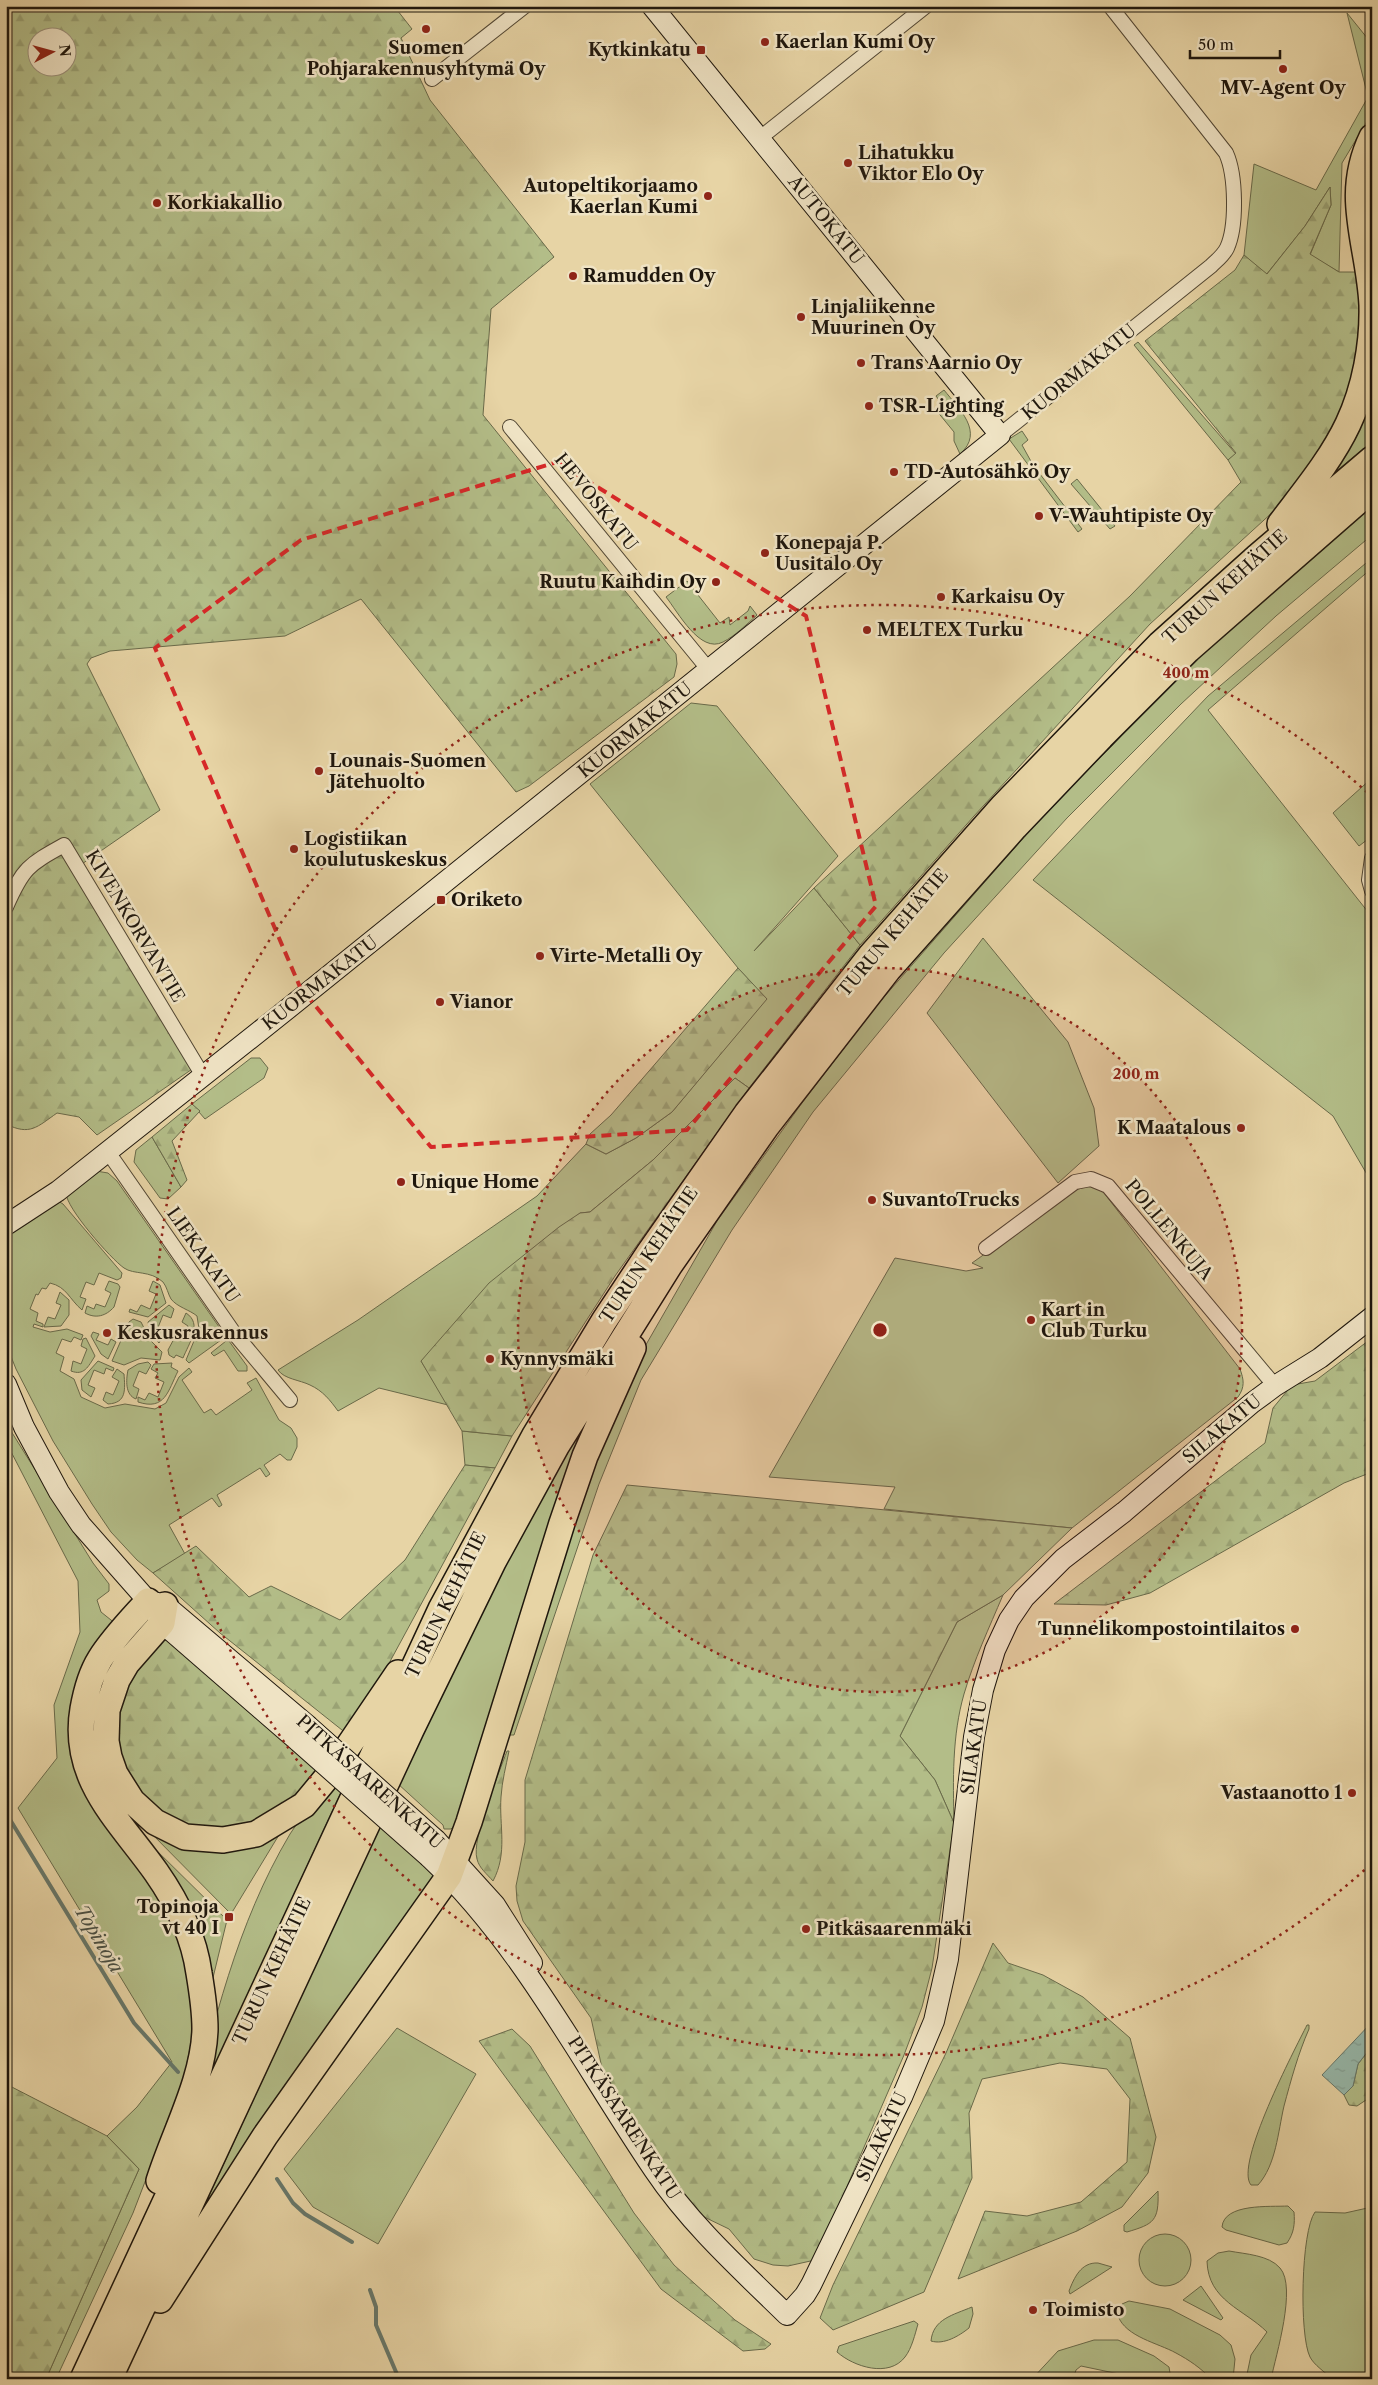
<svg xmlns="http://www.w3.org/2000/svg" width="1378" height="2385" font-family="'Libre Caslon Text',serif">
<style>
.green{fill:#b3bd88;stroke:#696a4a}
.forest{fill:url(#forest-firs);stroke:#696a4a;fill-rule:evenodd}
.water{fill:url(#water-ripples);stroke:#67786b}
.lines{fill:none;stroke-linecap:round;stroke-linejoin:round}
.stream{stroke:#67786b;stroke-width:4}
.street-casing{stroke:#514633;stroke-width:16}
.secondary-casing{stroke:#1f170d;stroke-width:22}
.highway-casing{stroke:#1f170d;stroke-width:28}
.street{stroke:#efe3c4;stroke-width:14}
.secondary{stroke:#efe3c4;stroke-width:20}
.highway{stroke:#e7d4a5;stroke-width:25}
.secondary-bridge-casing{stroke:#1f170d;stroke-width:22;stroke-linecap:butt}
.secondary-bridge{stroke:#efe3c4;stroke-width:20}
.marked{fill:none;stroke:#d62828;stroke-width:4;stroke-dasharray:10 6;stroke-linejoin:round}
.ring{fill:none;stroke:#8f2418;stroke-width:2.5;stroke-dasharray:2.5 5}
.poi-dot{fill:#8f2418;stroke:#efe3c4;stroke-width:2}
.labels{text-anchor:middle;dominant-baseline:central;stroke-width:5;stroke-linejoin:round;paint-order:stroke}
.poi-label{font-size:18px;font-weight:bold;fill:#1f170d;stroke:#efe3c4;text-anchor:start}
.street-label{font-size:18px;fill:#1f170d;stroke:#efe3c4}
.water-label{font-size:19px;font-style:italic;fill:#494f44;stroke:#efe3c4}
.centre{fill:#8f2418;stroke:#efe3c4;stroke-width:2.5}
.ring-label{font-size:15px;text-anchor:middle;font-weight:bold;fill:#8f2418;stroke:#efe3c4;stroke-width:5;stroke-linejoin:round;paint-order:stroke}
</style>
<defs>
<pattern id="forest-firs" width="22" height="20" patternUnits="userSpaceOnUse" patternTransform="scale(1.25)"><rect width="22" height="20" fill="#b3bd88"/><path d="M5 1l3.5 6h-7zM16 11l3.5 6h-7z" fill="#9aa274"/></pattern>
<pattern id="water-ripples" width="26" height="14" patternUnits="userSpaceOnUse" patternTransform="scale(1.25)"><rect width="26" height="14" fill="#97b8aa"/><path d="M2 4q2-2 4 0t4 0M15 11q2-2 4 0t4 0" fill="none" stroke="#829d91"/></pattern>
</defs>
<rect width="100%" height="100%" fill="#e7d4a5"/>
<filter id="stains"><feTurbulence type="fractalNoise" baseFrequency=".004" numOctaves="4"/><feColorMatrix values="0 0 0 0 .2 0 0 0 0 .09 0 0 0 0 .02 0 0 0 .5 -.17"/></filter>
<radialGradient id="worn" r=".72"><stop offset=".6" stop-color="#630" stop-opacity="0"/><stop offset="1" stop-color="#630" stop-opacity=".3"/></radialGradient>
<path class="green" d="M1347 13 1372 44V113L1342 163 1339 272 1310 255 1331 205 1330 187 1305 226 1266 275 1244 255 1254 164 1316 190 1368 97Z
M1138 342 1236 454 1228 460 1134 345Z
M944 390C959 409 985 432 960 454L954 441V432L936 410 942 404 936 396Z
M1372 409V442L1323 482 1357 428Z
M1022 431 1028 440 1022 445 1033 465 1082 529 1078 532 1009 439Z
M1077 479 1115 526 1110 529 1071 484Z
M1372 506V535L1276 616 1181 704 1067 818 944 953 813 1112 732 1230 641 1380 599 1484 514 1735H505L526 1657 624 1383 717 1221 802 1103 877 1005 1054 803 1112 746 1167 685Z
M1372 558V568L1208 710 1372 917V1183L1333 1116 1033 880 1208 696Z
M687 581 720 623 729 617 730 625 748 611 750 606 757 615C747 624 735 636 723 642 700 654 678 612 666 597Z
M691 703 717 706 838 856 754 951 814 888 860 945 749 1088 735 1078 653 1160 590 1212 580 1213 421 1361 448 1405 379 1388 338 1411C330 1400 323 1391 310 1385 300 1380 284 1379 278 1370L358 1320 537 1196 586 1144 606 1154 636 1138 672 1112 766 999 738 968 590 784Z
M1372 778V836L1359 846 1333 813Z
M983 938 1068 1042 1094 1108 1099 1146 1058 1183 927 1013Z
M251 1058H260L268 1068 264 1078 205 1119 192 1104Z
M152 1137 181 1187 168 1199 160 1198 134 1162 136 1150Z
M96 1171 108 1173 117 1181 224 1334 221 1340 189 1363 186 1360 199 1329 197 1316C190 1310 177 1307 171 1299 168 1294 167 1287 163 1282 150 1270 134 1275 124 1268 111 1259 66 1208 66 1193Z
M1089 1186 1097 1187 1104 1193 1240 1369C1244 1380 1245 1387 1238 1397L1072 1528 884 1509 895 1487 769 1477 895 1258 966 1271 983 1268 972 1263 1075 1190Z
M58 1201 63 1204 122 1273 121 1278 117 1280 99 1273 94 1285 86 1282 80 1297 86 1299 82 1310C69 1299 67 1287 50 1283L46 1289 42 1288 38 1295 36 1294 30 1309 38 1313 36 1321 43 1324V1327L34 1324 33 1327 50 1332 67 1329 83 1335 81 1340 74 1337 71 1342 62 1339 56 1353 64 1357 60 1371 74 1379 81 1397 105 1408 125 1404 155 1409 166 1403 179 1377 189 1368 192 1372 182 1380 204 1413 211 1409 216 1415 252 1390 247 1383 256 1378 279 1420 291 1428 297 1438V1447L291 1460H287L280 1454 264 1465 270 1474 266 1477 260 1468 217 1495 222 1505 219 1507 212 1498 169 1525 185 1554 153 1573 137 1560 111 1532 92 1504 53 1441 16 1369 6 1344V1233Z
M109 1281 118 1284 120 1287 114 1307C106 1316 96 1319 85 1313L87 1306 94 1309 96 1304 105 1307 111 1293 105 1290Z
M153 1281 160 1285 166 1303 148 1317 129 1312 130 1309 137 1312 141 1305 150 1309 156 1294 149 1291Z
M60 1292 69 1300V1315L61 1326 44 1327 48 1317 55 1319 61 1305 56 1303Z
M169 1305 174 1309 171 1318 163 1315 157 1330 164 1333 159 1343 151 1334 148 1322Z
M186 1313C203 1324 189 1343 183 1358L176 1355 174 1358 169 1355 168 1350 175 1337 182 1340 188 1326 182 1322Z
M133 1319 141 1322 150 1340 162 1352 160 1360 141 1358 124 1365 112 1361 129 1322Z
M93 1332 99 1334 96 1340 108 1345 111 1339 116 1342 108 1359 101 1354 91 1336Z
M86 1338 95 1356C88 1367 84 1376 71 1371L73 1361 81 1364 87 1349 81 1346 83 1339Z
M226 1341H229L247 1366V1371H238L224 1350 214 1356 211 1353Z
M98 1361 114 1368 113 1371 106 1368 104 1374 94 1370 88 1385 95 1388 91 1397 82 1390 81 1380Z
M148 1362 151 1365 146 1374 139 1371 133 1386 139 1389 136 1399C125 1395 126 1380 128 1370L138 1364Z
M172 1363 171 1367 178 1371C168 1391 165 1411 138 1402V1397L145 1400 149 1393 158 1397 164 1382 155 1378 158 1373 151 1369 154 1364Z
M117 1369 124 1374C125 1389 127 1403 108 1404L103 1400 106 1392 113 1395 119 1381 112 1377Z
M605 1388 458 1823 451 1829H444L443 1825 397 1783 492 1588 534 1510Z
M6 1423 93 1563 109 1584V1591L97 1600 101 1612 116 1624 74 1706 183 1945 196 2018 183 2083 133 2213 56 2379H46L139 2169 107 2136 137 2107 172 2062 18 1808 57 1758 54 1705 80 1632 78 1581 6 1442Z
M462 1431 512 1436 495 1468 465 1465Z
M1003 1595C989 1628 974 1660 964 1694 952 1736 953 1780 954 1823L935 1780 900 1736 957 1622Z
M331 1779 343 1788 188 2124C214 2023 236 1925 290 1834 302 1815 317 1797 331 1779Z
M381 1824 440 1877 183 2252Z
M285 1825 231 1914 145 1827Z
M149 1843 227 1920 210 1990Z
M1307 2025H1309V2029C1298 2054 1291 2080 1284 2106 1278 2132 1276 2165 1258 2185H1251C1234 2165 1295 2049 1307 2025Z
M397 2028 476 2074 378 2244 313 2207 284 2169Z
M1158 2191C1159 2221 1154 2224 1127 2232L1124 2231V2225Z
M1288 2206 1294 2212C1295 2224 1294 2233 1287 2243L1279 2245 1226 2230 1222 2227C1224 2203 1270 2207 1288 2206Z
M1372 2207V2379H1332C1325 2372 1314 2365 1310 2357 1299 2335 1301 2231 1315 2212L1345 2213Z
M1139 2260a26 26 0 1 1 52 0a26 26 0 1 1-52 0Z
M1229 2251C1245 2254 1269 2255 1280 2268 1297 2287 1276 2355 1271 2379H1246L1251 2355 1267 2332C1244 2309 1208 2301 1207 2261L1218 2253Z
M1098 2263 1112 2267 1070 2294 1069 2291C1074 2278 1081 2262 1098 2263Z
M1201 2286 1223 2318 1221 2320 1183 2300Z
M1129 2301 1170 2309 1220 2335 1231 2345 1235 2359 1233 2379H1211C1201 2368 1189 2360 1176 2353 1158 2343 1126 2337 1118 2316L1122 2304Z
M972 2307 973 2314 969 2328C959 2336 944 2345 931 2341 933 2319 953 2315 972 2307Z
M914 2321 918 2324C915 2334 912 2348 905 2357 889 2378 854 2367 837 2352L839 2346Z
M1094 2340H1118L1154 2356 1169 2367 1171 2379H1143L1081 2366 1076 2370 1073 2379H1032L1058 2351Z"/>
<path class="forest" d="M6 6H394L412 29 401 38 430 100 554 257 491 309 483 415 676 654 677 664 674 677 529 786 516 792 361 599 285 636 110 651 91 658 87 664 160 810 79 866 198 1065 97 1135 79 1117 57 1113C37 1127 30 1136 6 1124V928L9 920 6 919ZM38 38H68V68H38Z
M1330 187 1331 205 1310 254 1339 272H1359L1362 300 1356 375 1337 429 1286 500 1150 624 974 816 860 945 814 888 1130 596 1241 482 1228 460 1236 453 1145 341 1235 270 1244 255 1267 274 1305 226Z
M738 968 767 999 672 1112 636 1138 606 1154 586 1144 590 1134 611 1115Z
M735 1078 749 1088 615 1276 512 1436 462 1431 421 1361 489 1283 559 1227 580 1213 590 1212 653 1160Z
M192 1104 200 1111 172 1141 187 1180 181 1187 152 1137Z
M1372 1338V1472L1344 1483 1150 1593 1106 1605 1054 1604 1265 1443 1273 1408 1292 1385 1315 1381Z
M465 1465 495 1468 387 1667 347 1734 220 1633 153 1573 196 1546 249 1597 271 1586 340 1620 405 1560Z
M627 1485 1072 1528 1003 1595 957 1622 900 1736 935 1780 954 1823 932 1968 922 2007 904 2055 815 2260 788 2266 773 2265 754 2259 729 2229 700 2215 668 2174 604 2077 591 2018 523 1921 517 1901 516 1886 525 1842V1780L593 1555Z
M163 1640 172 1641 323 1772 270 1819 208 1833 171 1820 140 1794 122 1763 115 1726 126 1681Z
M507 1751H509C506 1766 502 1781 501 1797 499 1826 508 1853 493 1881 487 1874 479 1868 477 1859 471 1839 499 1773 507 1751Z
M993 1943 1008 1963 1043 1975 1083 1997 1130 2038 1156 2137 1148 2173 1122 2207 1077 2231 958 2279 985 2211 1027 2216 1081 2202 1127 2162 1130 2099 1107 2069 1060 2063 982 2079 969 2113 972 2178 924 2292 833 2330 820 2318 833 2285 946 2053Z
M512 2029 530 2046 634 2213 674 2265 735 2320 771 2344 765 2349 743 2351 661 2289 479 2041Z
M1372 2046V2096L1357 2106 1349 2105 1344 2095 1353 2086 1358 2064Z
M6 2084 107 2136 139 2169 46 2379H6Z"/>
<path class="water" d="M1372 2022V2046L1358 2064 1353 2086 1344 2095 1322 2075Z"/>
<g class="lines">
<path class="stream" d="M6 1813 134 2023 178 2072
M277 2179 293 2203 305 2214 352 2242
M370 2290 376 2307V2325L399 2379"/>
<g class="street-casing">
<path id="street" d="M432 79 525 6
M760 138 926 6
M510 427 709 670
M1000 435 1211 266C1217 260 1223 256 1227 248 1237 226 1236 175 1226 153L1110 6
M1372 858 1369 880 1372 891
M6 907C23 868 28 865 64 845L203 1076
M108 1152 234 1333 290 1400
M986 1248 1075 1182 1091 1179 1108 1186 1275 1386"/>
</g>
<g class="secondary-casing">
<path id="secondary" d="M6 1225 58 1191 275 1019 1000 435 652 6
M6 1384 24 1427 59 1492 81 1525 148 1601 162 1623 299 1742
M153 1602 165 1605 307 1725
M436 1840 495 1905 532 1963
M429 1857C523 1946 582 2064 654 2170 691 2225 740 2269 787 2315L805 2295 811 2285 902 2097 934 2021 948 1959 974 1737 983 1690 995 1650 1009 1620 1024 1598 1063 1559 1124 1512 1252 1403 1275 1386 1320 1358 1372 1317"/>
</g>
<g class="highway-casing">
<path id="highway" d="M1280 524C1304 492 1331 460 1348 424 1365 388 1373 344 1372 305 1369 243 1343 197 1372 137
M148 1601C131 1620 113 1638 100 1659 90 1675 86 1692 83 1709 71 1779 120 1821 156 1872 177 1902 194 1937 199 1973 202 1991 205 2011 205 2029 204 2079 174 2133 159 2181
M165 1605 162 1623 127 1663 117 1680 107 1710 106 1741 109 1757 115 1774 132 1801 155 1822 185 1837 223 1840 256 1834 304 1805 328 1776 398 1673
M160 2300 265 2136 449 1876 469 1822 562 1523 585 1456 633 1348
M83 2379 441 1609 535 1435 604 1321 649 1253 747 1113 871 955 1002 807 1160 644 1257 557 1372 459
M109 2379 411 1730 493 1562 557 1445 669 1266 766 1127 888 970 1015 827 1101 737 1188 650 1372 489"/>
</g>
<use href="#street" class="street"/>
<use href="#secondary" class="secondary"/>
<use href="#highway" class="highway"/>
<g class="secondary-bridge-casing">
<path id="secondary-bridge" d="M307 1725 436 1840
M299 1742 429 1857"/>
</g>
<use href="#secondary-bridge" class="secondary-bridge"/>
</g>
<path class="marked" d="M557 462 806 616 876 906 687 1130 431 1147 300 987 155 648 301 540Z"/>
<circle cx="880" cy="1330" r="362" fill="#8f2418" fill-opacity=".12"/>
<g class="ring">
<circle cx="880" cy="1330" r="362"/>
<path d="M1370 1865A725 725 0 1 1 1370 795"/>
</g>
<g class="poi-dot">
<circle cx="426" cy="29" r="5"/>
<circle cx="765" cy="42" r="5"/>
<rect x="696" y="45" width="10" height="10" rx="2.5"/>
<circle cx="1283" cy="69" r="5"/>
<circle cx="848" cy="163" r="5"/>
<circle cx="708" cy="196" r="5"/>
<circle cx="157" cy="203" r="5"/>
<circle cx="573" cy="276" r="5"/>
<circle cx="801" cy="317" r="5"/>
<circle cx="861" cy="363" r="5"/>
<circle cx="869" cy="406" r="5"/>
<circle cx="894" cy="472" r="5"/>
<circle cx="1039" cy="516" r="5"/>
<circle cx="765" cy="553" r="5"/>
<circle cx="716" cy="582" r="5"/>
<circle cx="941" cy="597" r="5"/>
<circle cx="867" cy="630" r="5"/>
<circle cx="319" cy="771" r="5"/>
<circle cx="294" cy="849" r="5"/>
<rect x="436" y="895" width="10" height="10" rx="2.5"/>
<circle cx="540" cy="956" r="5"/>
<circle cx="440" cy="1002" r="5"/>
<circle cx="1241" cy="1128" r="5"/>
<circle cx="401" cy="1182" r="5"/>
<circle cx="872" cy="1200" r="5"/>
<circle cx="1031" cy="1320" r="5"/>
<circle cx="107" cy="1333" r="5"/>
<circle cx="490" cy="1359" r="5"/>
<circle cx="1295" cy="1629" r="5"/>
<circle cx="1352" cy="1793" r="5"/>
<rect x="224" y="1912" width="10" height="10" rx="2.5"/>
<circle cx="806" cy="1929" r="5"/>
<circle cx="1033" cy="2310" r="5"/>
</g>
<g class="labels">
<g class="poi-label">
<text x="775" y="42">Kaerlan Kumi Oy</text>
<text x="426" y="48" text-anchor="middle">Suomen<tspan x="426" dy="21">Pohjarakennusyhtymä Oy</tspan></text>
<text x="691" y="50" text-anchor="end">Kytkinkatu</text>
<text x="1283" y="88" text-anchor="middle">MV-Agent Oy</text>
<text x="858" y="153">Lihatukku<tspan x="858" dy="21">Viktor Elo Oy</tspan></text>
<text x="698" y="186" text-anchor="end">Autopeltikorjaamo<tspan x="698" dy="21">Kaerlan Kumi</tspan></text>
<text x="167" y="203">Korkiakallio</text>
<text x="583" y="276">Ramudden Oy</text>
<text x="811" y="307">Linjaliikenne<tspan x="811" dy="21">Muurinen Oy</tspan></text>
<text x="871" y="363">Trans Aarnio Oy</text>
<text x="879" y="406">TSR-Lighting</text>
<text x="904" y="472">TD-Autosähkö Oy</text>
<text x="1049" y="516">V-Wauhtipiste Oy</text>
<text x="775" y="543">Konepaja P.<tspan x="775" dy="21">Uusitalo Oy</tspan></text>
<text x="706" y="582" text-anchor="end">Ruutu Kaihdin Oy</text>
<text x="951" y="597">Karkaisu Oy</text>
<text x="877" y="630">MELTEX Turku</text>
<text x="329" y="761">Lounais-Suomen<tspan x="329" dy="21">Jätehuolto</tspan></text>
<text x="304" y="839">Logistiikan<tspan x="304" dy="21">koulutuskeskus</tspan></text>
<text x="451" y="900">Oriketo</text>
<text x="550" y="956">Virte-Metalli Oy</text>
<text x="450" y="1002">Vianor</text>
<text x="1231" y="1128" text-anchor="end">K Maatalous</text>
<text x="411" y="1182">Unique Home</text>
<text x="882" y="1200">SuvantoTrucks</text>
<text x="1041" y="1310">Kart in<tspan x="1041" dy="21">Club Turku</tspan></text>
<text x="117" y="1333">Keskusrakennus</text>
<text x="500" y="1359">Kynnysmäki</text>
<text x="1285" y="1629" text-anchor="end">Tunnelikompostointilaitos</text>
<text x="1342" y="1793" text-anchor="end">Vastaanotto 1</text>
<text x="219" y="1907" text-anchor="end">Topinoja<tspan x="219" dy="21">vt 40 I</tspan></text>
<text x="816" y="1929">Pitkäsaarenmäki</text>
<text x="1043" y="2310">Toimisto</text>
</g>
<g class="street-label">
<text transform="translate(826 220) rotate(51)">AUTOKATU</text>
<text transform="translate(1079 372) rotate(-39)">KUORMAKATU</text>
<text transform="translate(596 502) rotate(51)">HEVOSKATU</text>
<text transform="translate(1225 587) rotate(-42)">TURUN KEHÄTIE</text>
<text transform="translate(635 730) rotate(-39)">KUORMAKATU</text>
<text transform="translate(135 926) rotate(59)">KIVENKORVANTIE</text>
<text transform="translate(893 933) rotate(-50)">TURUN KEHÄTIE</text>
<text transform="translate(320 983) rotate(-38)">KUORMAKATU</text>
<text transform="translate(1169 1230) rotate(50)">POLLENKUJA</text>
<text transform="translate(203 1255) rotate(55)">LIEKAKATU</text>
<text transform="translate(649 1255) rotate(-56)">TURUN KEHÄTIE</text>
<text transform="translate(1222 1429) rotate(-40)">SILAKATU</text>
<text transform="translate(446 1605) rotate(-64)">TURUN KEHÄTIE</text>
<text transform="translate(974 1747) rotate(-82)">SILAKATU</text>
<text transform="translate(370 1782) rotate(42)">PITKÄSAARENKATU</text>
<text transform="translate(272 1971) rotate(-65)">TURUN KEHÄTIE</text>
<text transform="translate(624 2118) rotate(57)">PITKÄSAARENKATU</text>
<text transform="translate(882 2137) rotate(-65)">SILAKATU</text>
</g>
<g class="water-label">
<text transform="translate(99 1939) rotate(59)">Topinoja</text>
</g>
</g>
<circle cx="880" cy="1330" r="8" class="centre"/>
<g class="ring-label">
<text x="1186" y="678">400 m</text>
<text x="1136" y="1079">200 m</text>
</g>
<rect width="1378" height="2385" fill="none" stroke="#e7d4a5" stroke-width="25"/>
<rect x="8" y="8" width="1363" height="2370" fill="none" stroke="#1f170d" stroke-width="2.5"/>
<rect x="12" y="12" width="1353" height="2360" fill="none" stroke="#1f170d"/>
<g transform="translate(52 52) rotate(84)"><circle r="24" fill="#efe3c4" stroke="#9c917b"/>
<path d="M0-4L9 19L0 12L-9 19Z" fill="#8f2418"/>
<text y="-8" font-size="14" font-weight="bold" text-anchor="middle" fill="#1f170d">N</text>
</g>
<path d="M1190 50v8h90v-8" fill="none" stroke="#1f170d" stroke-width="2.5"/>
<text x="1198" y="50" font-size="15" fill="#1f170d" stroke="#efe3c4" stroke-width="4" paint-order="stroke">50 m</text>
<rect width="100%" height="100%" filter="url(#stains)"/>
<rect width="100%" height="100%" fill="url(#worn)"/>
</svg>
